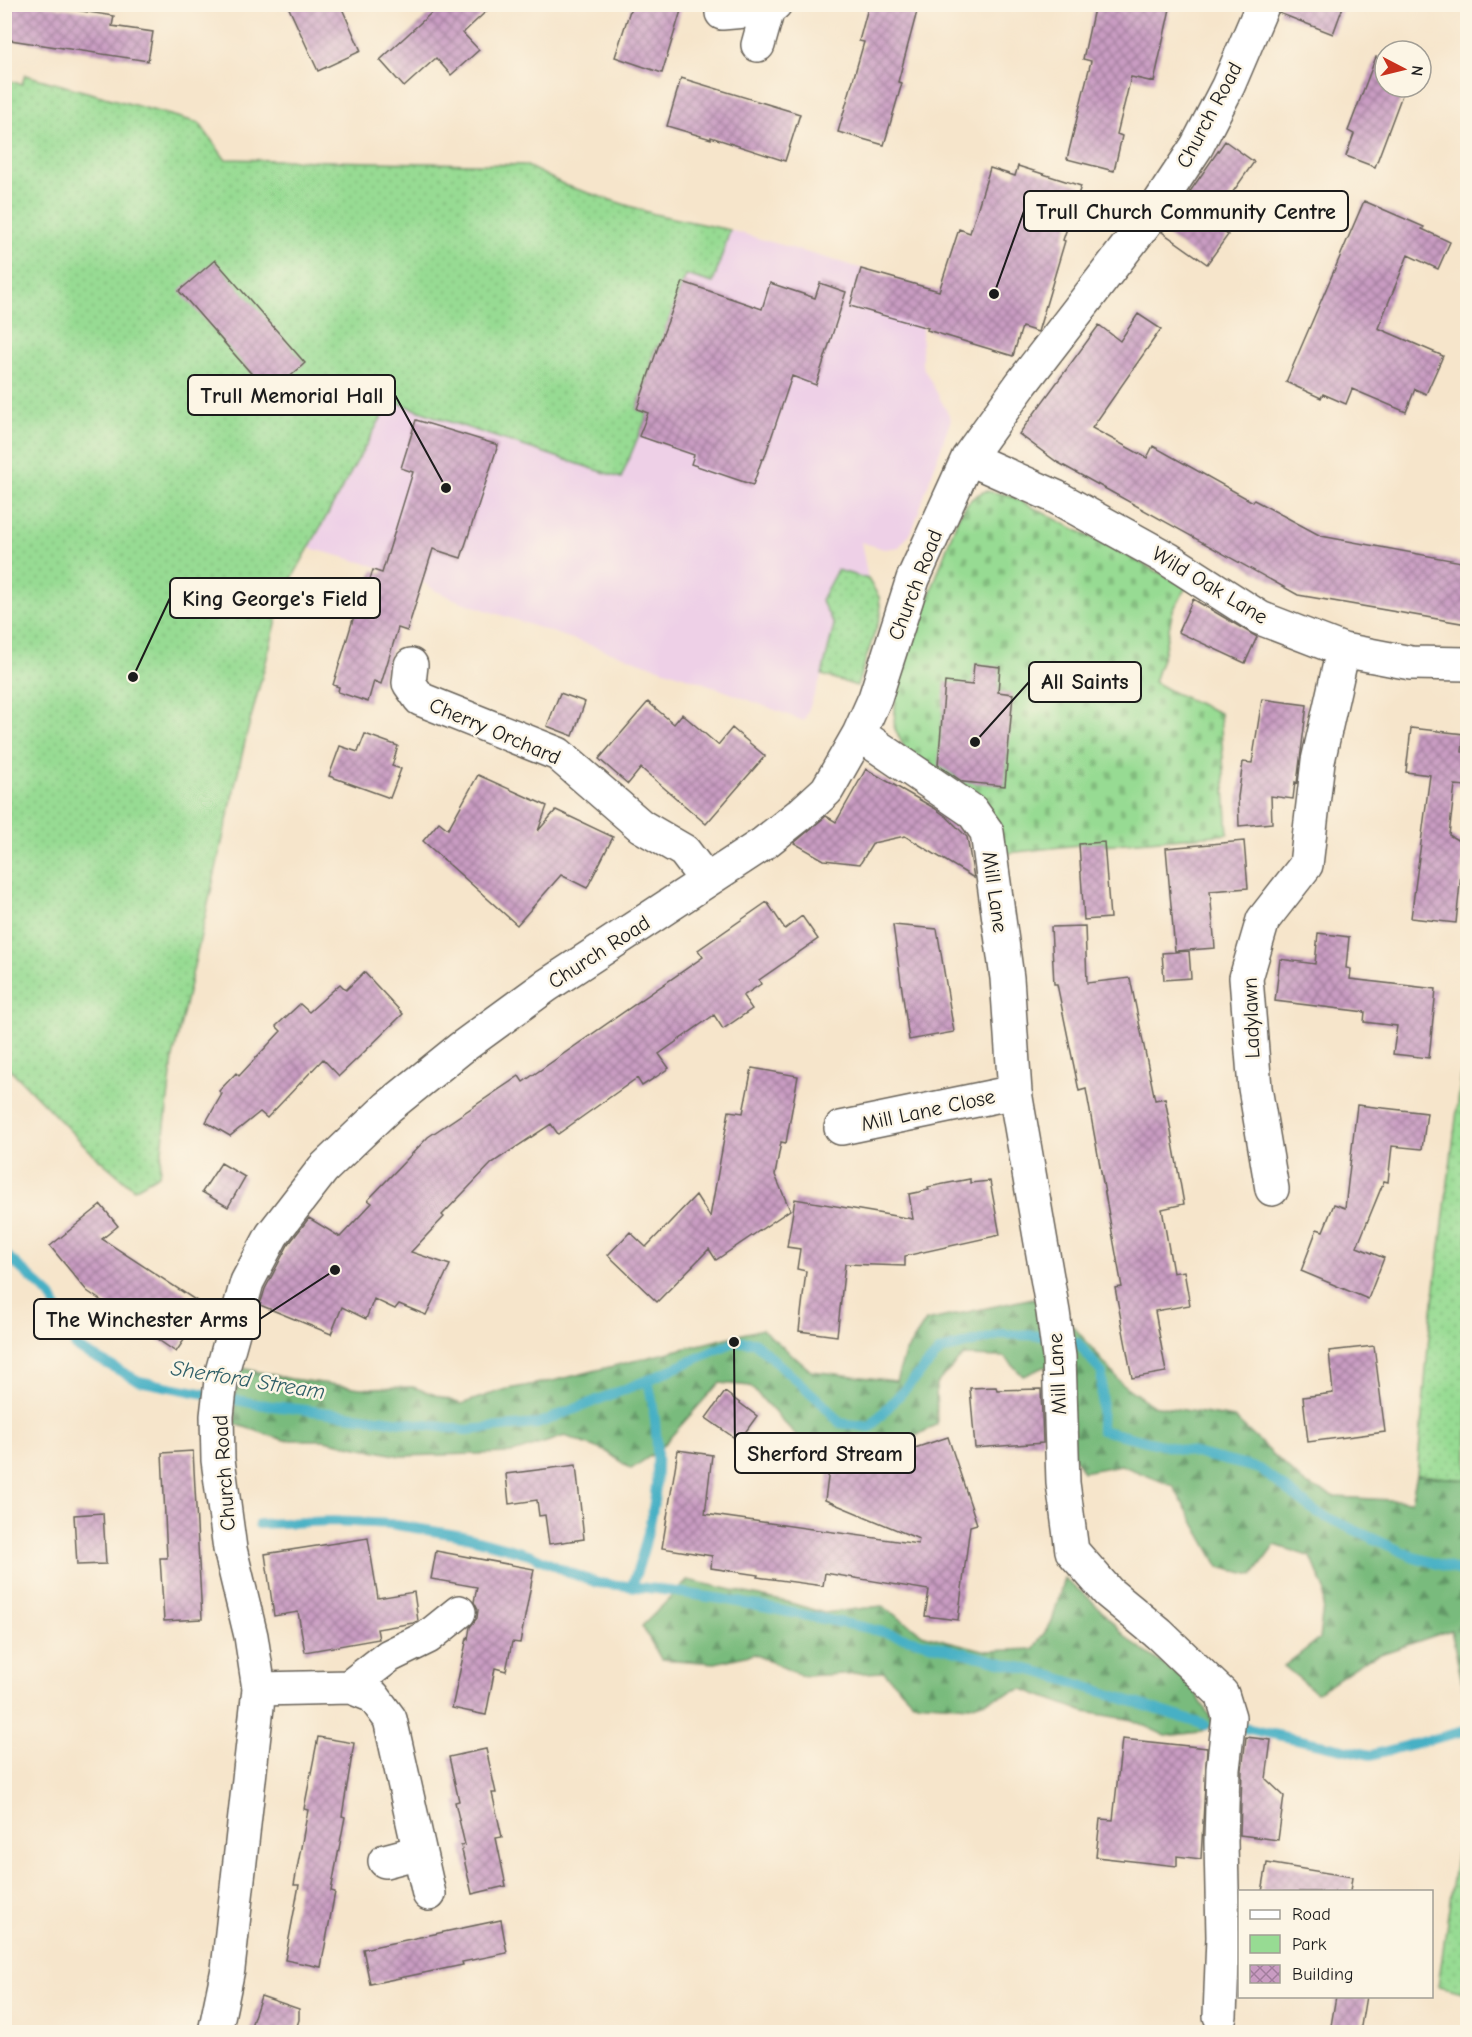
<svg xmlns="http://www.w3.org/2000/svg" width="1472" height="2037" font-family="'Comic Neue',sans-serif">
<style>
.built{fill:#eed0e7}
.green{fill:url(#green-dots);stroke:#5a7c58;stroke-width:1.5}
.forest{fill:url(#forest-firs);stroke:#4a6c4c;stroke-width:1.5}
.cemetery{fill:url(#cemetery-stones);stroke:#5a7c58;stroke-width:1.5}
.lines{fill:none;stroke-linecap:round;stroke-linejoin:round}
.stream{stroke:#47b0c5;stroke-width:10}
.building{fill:url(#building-cross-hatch)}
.minor-casing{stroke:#686259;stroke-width:36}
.minor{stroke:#fff;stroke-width:33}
.labels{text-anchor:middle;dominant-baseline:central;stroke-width:5;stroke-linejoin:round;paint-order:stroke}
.street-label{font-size:21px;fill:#1c1c1c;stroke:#fcf5e5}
.water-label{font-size:22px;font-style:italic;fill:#2f5f68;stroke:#fcf5e5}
.leader{fill:none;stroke:#1c1c1c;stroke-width:2}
.callout-dot{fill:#1c1c1c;stroke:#fcf5e5;stroke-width:2}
.callout{fill:#fcf5e5;stroke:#1c1c1c;stroke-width:2}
.callout-label{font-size:22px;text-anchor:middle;font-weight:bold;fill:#1c1c1c}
</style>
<defs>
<pattern id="green-dots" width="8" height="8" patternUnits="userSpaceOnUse" patternTransform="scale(1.5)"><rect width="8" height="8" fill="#97db93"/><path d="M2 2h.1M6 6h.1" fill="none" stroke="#82bb7e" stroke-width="1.8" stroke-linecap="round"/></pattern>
<pattern id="forest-firs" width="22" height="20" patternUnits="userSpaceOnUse" patternTransform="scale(1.5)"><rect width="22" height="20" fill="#79bb7d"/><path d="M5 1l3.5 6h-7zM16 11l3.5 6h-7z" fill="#629766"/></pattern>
<pattern id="cemetery-stones" width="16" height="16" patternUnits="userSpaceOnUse" patternTransform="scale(1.5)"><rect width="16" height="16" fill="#97db93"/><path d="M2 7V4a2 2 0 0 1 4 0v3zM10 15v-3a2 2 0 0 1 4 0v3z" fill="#82bb7e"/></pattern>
<pattern id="building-cross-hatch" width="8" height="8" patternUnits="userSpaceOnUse" patternTransform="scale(1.5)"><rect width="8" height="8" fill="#c99cc2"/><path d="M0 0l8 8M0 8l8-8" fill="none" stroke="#a27e9d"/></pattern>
</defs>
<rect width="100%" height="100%" fill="#fcf5e5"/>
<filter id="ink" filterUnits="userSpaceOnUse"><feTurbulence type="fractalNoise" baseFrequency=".0167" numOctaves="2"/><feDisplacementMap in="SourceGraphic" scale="12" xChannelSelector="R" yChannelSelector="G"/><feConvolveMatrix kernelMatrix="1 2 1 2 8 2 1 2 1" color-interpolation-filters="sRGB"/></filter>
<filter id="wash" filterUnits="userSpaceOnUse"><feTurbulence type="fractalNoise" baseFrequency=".008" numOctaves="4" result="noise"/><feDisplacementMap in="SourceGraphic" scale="24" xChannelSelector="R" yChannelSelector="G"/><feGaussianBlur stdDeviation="1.35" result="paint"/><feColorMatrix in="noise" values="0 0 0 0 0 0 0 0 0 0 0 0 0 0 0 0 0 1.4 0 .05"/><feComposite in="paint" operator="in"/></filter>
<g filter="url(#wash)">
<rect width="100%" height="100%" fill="#f6e5cb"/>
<path class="built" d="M525 165 567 186 654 214 730 230 922 286V365L951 419 912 531 899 547 884 549 861 542 868 579 879 597 881 614 857 686 822 675 804 721 704 683 459 601 436 591 421 581 365 563 310 548 392 399Z"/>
<path class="green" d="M25 75 199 123 225 159 525 165 567 186 654 214 730 230 713 283 686 275 659 347H656L650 362 652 363 637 409 648 413 621 478 444 420 391 400 284 593 246 737 173 1058 159 1175 134 1189 93 1154 5 1064V80L22 84Z
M837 570 868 579 879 597 881 614 857 686 822 675 834 625 821 600Z
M1467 1030V1480L1417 1475 1429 1335Z
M1467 1779 1468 1993H1467L1438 1986Z"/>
<path class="forest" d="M1033 1298 1074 1327 1122 1384 1152 1405 1234 1418 1304 1483 1335 1497 1411 1501 1417 1475 1467 1480V1706L1451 1630 1369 1658 1317 1693 1284 1666 1319 1639 1325 1590 1311 1557 1275 1545 1253 1575 1219 1567 1173 1486 1121 1465 1083 1472 1072 1453 1047 1366 1023 1376 1005 1357 963 1356 936 1384 937 1424 902 1444 854 1457 809 1449 750 1386 719 1383 659 1450 631 1469 607 1452 565 1436 513 1453 400 1456 324 1440H284L235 1424 237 1367 291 1379 361 1388 413 1387 461 1404 503 1390 557 1380 762 1329 811 1371 896 1381 905 1353 926 1321Z
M1064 1578 1091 1600 1131 1642 1189 1682 1215 1725 1200 1732 1166 1736 1132 1720 1085 1712 1022 1689 970 1706 913 1702 884 1672 802 1676 754 1654 715 1663 661 1659 642 1626 688 1580 791 1603 824 1613 882 1606 924 1635 987 1651 1033 1649 1052 1622Z"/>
<path class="cemetery" d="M986 491 1009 495 1187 587 1173 610 1164 652 1154 682 1172 692 1220 713 1228 834 1104 845V842L1000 854 907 753 894 727 896 687 957 520C964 506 971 496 986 491Z"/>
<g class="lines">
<path class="stream" d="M4 1253 51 1296 76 1347 139 1381 257 1404 466 1430 537 1424 648 1380 734 1342H754L822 1403 840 1423 870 1427 940 1351 1003 1334 1046 1336 1078 1343 1102 1373 1101 1430 1260 1469 1317 1513 1414 1557 1468 1573
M259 1524 334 1521 390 1524 463 1536 529 1554 570 1573 598 1583 657 1589 728 1600 863 1627 1046 1674 1205 1725
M632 1586C658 1513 665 1456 648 1380
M1244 1728 1371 1755 1468 1730"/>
</g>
<g id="blocks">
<path class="building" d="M4 4H37L114 16 112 26 153 32 148 61 4 39Z
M287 4H340L361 51 318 71Z
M441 4H494L463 33 479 50 451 75 436 58 404 87 380 60Z
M632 4H683L662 73 615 57Z
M869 4H919L898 82 902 83 884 145 838 132 864 42 859 41Z
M1095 4H1171L1154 82 1131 77 1117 134 1122 136 1114 171 1067 159 1091 61 1083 59Z
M1281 4H1344L1333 34 1279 13Z
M1376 57 1385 61V87H1405L1375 167 1346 156 1354 134 1348 131Z
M681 78 800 114 785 161 711 137V139L667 126Z
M1225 141 1254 162 1211 223 1228 235 1207 264 1162 232Z
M1018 166 1081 186 1063 240 1065 241 1059 261 1038 332 1022 327 1013 356 927 330 928 328 850 306 861 269 939 291 959 229 970 233 990 168 1015 176Z
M1364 201 1424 227 1422 229 1450 242 1438 269 1408 255 1378 328 1443 356 1426 394 1415 389 1406 412 1352 389 1346 404 1323 394 1321 398 1286 382Z
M215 260 305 363 270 395 179 291Z
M683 282 762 309 770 283 815 298 820 283 846 292 816 385 792 376 764 459H762L753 485 691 464 694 455 639 436 648 413 637 409 658 347Z
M1138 314 1161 329 1092 428 1147 458 1153 446 1253 502 1254 500 1321 536 1467 563V624L1298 595 1057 462 1019 434 1099 325 1120 341Z
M416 420 498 445 461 558 433 549 407 631 398 628 381 684 374 681 368 702 338 692 339 687 333 685 361 593 365 595 373 570 382 573 413 472 401 468Z
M1193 599 1257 637 1245 663 1178 632Z
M974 664 1000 667 998 692 1013 694 1005 786 963 782 938 765 945 682 972 685Z
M560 693 585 702 573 736 547 726Z
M1262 699 1307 705 1297 783 1295 782 1293 799 1271 796 1272 823 1239 826 1238 797 1243 762 1252 763Z
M648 702 674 724 682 714 718 745 732 728 765 756 706 824 641 768 628 784 599 759Z
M1411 728 1464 734 1462 752 1467 753V786L1455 785 1449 835 1464 844 1456 923 1411 918 1430 775 1406 772Z
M365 734 398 746 392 766 401 769 390 798 329 776 340 746 358 752Z
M866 769 934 808 947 817 967 837 974 878 905 836 873 843 860 864 824 860 794 843 826 816 836 822Z
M478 775 547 806 538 831 556 810 613 837 587 888 561 875 517 925 423 841 439 822 448 829Z
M1244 841 1248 888 1210 891 1215 948 1175 951 1166 848Z
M1104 842 1110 918 1084 920 1079 844Z
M767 902 785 929 802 916 818 939 759 980 761 984 743 996 752 1009 723 1029 714 1015 659 1054 669 1068 656 1077 642 1086 637 1078 558 1134 551 1124 492 1163 442 1215 444 1217 411 1252 450 1265 426 1315 399 1304 395 1309 374 1299 366 1319 342 1307 331 1334 260 1305 265 1289 288 1245 309 1218 340 1237 372 1203 368 1200 428 1137 519 1076 523 1082 703 957 698 950Z
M893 925 937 929 954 1032 909 1040Z
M1085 926 1087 983 1130 978 1155 1100 1165 1098 1184 1204 1162 1209 1173 1273 1184 1271 1190 1305 1155 1311 1166 1372 1132 1378 1115 1288 1122 1287 1086 1089 1079 1091 1057 984H1054L1051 927Z
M1318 933 1349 937 1346 968 1351 969 1350 979 1436 989 1429 1058 1393 1054 1397 1026 1364 1022 1365 1012 1275 1001 1280 959 1315 964Z
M1189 951 1191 978 1164 980 1162 953Z
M364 972 403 1014 358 1058 339 1076 323 1059 267 1118 260 1112 230 1136 206 1122 222 1094 219 1091 236 1073 239 1076 281 1031 276 1026 300 1004 309 1012 340 984 346 990Z
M752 1068 798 1076 786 1143 781 1142 775 1175 790 1210 716 1260 709 1249 657 1302 608 1255 630 1232 646 1247 696 1195 710 1217 729 1111 743 1113Z
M1357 1105 1427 1113 1422 1149 1392 1146 1388 1182 1384 1181 1357 1247 1384 1258 1368 1299 1301 1271 1317 1229 1323 1231 1334 1204 1345 1208Z
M221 1163 245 1177 228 1207 202 1192Z
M970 1179V1183L990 1181 1000 1235 905 1256V1266L845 1264 837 1336 799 1331 806 1271 797 1269 800 1249 787 1247 795 1199 913 1219 909 1194 929 1190 928 1187Z
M101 1205 118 1226 102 1239 206 1307 176 1352 87 1291 50 1246Z
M1374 1346 1385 1432 1308 1442 1303 1397 1333 1393 1329 1351Z
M996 1387 997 1390 1041 1389 1043 1443 975 1448 970 1388Z
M725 1392 757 1416 739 1441 706 1418Z
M948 1437 977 1524 970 1526 958 1620 925 1616 929 1590 825 1573 823 1586 757 1577 758 1575 711 1568 712 1556 662 1548 678 1450 712 1455 705 1514 918 1544 919 1539 825 1500 830 1463 858 1467Z
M193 1451 202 1619 164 1621 160 1558H167L162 1453Z
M576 1465 584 1539 549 1544 545 1515 539 1516 537 1500 509 1504 506 1474Z
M103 1513 106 1564 77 1565 74 1515Z
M368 1538 378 1598 414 1592 418 1621 413 1623 377 1629 379 1639 305 1652 298 1612 274 1616 265 1554Z
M436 1551 534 1569 520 1643 512 1642 506 1671 495 1668 486 1715 452 1708 467 1638 468 1639 470 1627 477 1618 478 1610 474 1602 477 1587 431 1579Z
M318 1737 354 1743 342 1816 345 1817 331 1891 335 1892 321 1967 285 1960 299 1885H294L308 1810 304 1809Z
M1246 1737 1271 1740 1266 1779 1284 1796 1278 1840 1240 1835 1242 1770Z
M1122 1739 1207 1748 1201 1859 1177 1856V1866L1096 1857 1100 1819 1113 1820Z
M486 1749 496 1793H492L502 1837 496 1838 506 1886 472 1894 461 1846 465 1845 455 1802 459 1801 449 1757Z
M1267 1863 1352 1877 1350 1892H1262Z
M501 1920 507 1953 462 1962 463 1965 370 1984 363 1949Z
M261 1996 299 2009V2020L295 2032H249Z
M1336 1996H1366L1360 2032H1330Z"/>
</g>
</g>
<g filter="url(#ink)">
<use href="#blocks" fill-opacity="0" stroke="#686259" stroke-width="1.5"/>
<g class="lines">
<g class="minor-casing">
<path id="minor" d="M722 13 768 9 775 4
M758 45 768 9
M968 458 1056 497 1168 559 1260 618 1343 650 1411 663 1468 664
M411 665 409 683 420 699 558 754 641 826 684 851 706 880
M859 734 972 811 987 832 1007 978 1015 1092 1053 1312 1059 1357 1063 1483 1072 1551 1108 1592 1159 1634 1222 1694 1229 1717 1223 1769 1221 1842 1223 1937 1220 2016
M841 1128 1015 1092
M1272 1189 1255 1088 1246 978 1263 920 1306 865 1318 761 1343 650
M349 1687 389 1656 428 1637 459 1612
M259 1689 351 1687 373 1696 390 1719 429 1894
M385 1861 419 1852
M215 2032 228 1969 259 1689 251 1636 230 1549 218 1460 217 1416 222 1372 247 1282 272 1235 323 1169 388 1107 461 1048 546 986 764 843 802 813 827 790 859 734 875 698 913 579 968 458 1022 383 1150 217 1197 146 1228 86 1263 4"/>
</g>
<use href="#minor" class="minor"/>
</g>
</g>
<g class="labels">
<g class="street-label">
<text transform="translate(1209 115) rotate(-62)">Church Road</text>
<text transform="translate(915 585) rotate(-69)">Church Road</text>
<text transform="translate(1210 585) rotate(31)">Wild Oak Lane</text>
<text transform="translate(495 731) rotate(23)">Cherry Orchard</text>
<text transform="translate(995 892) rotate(82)">Mill Lane</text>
<text transform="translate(599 952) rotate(-33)">Church Road</text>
<text transform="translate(1251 1018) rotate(-92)">Ladylawn</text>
<text transform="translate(928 1110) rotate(-12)">Mill Lane Close</text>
<text transform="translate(1057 1374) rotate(-93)">Mill Lane</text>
<text transform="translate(224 1473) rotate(-94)">Church Road</text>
</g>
<g class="water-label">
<text transform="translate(248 1380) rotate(9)">Sherford Stream</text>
</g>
</g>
<path class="leader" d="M994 294L1024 211M446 488L395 395M133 677L170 598M975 742L1029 682M335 1270L260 1319M734 1342L735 1453"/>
<g class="callout-dot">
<circle cx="994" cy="294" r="6"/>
<circle cx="446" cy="488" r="6"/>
<circle cx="133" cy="677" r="6"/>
<circle cx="975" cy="742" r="6"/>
<circle cx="335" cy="1270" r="6"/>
<circle cx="734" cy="1342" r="6"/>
</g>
<g class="callout">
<rect x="1024" y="191" width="324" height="40" rx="6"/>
<rect x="188" y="375" width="207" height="40" rx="6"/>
<rect x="170" y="578" width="210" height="40" rx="6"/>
<rect x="1029" y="662" width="112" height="40" rx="6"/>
<rect x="34" y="1299" width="226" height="40" rx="6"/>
<rect x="735" y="1433" width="180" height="40" rx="6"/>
</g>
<g class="callout-label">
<text x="1186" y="219">Trull Church Community Centre</text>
<text x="292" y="403">Trull Memorial Hall</text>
<text x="275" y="606">King George's Field</text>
<text x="1085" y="689">All Saints</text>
<text x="147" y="1327">The Winchester Arms</text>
<text x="825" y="1461">Sherford Stream</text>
</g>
<rect width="1472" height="2037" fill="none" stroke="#fcf5e5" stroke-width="24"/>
<rect x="1238" y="1890" width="195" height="108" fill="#fcf5e5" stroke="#a29e95" stroke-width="1.5"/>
<rect x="1250" y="1910" width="30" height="9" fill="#ffffff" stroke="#a29e95" stroke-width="1.5"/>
<text x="1292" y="1920" font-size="18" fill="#1c1c1c">Road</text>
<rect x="1250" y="1935" width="30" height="18" fill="#97db93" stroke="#a29e95" stroke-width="1.5"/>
<text x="1292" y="1950" font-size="18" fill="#1c1c1c">Park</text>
<rect x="1250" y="1965" width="30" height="18" fill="url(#building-cross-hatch)" stroke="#a29e95" stroke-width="1.5"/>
<text x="1292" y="1980" font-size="18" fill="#1c1c1c">Building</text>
<g transform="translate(1403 69) rotate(97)"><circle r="28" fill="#fcf5e5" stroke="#a29e95" stroke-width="1.5"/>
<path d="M0-4.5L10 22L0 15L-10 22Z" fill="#c8321e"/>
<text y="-9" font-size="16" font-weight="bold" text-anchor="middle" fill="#1c1c1c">N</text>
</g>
</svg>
